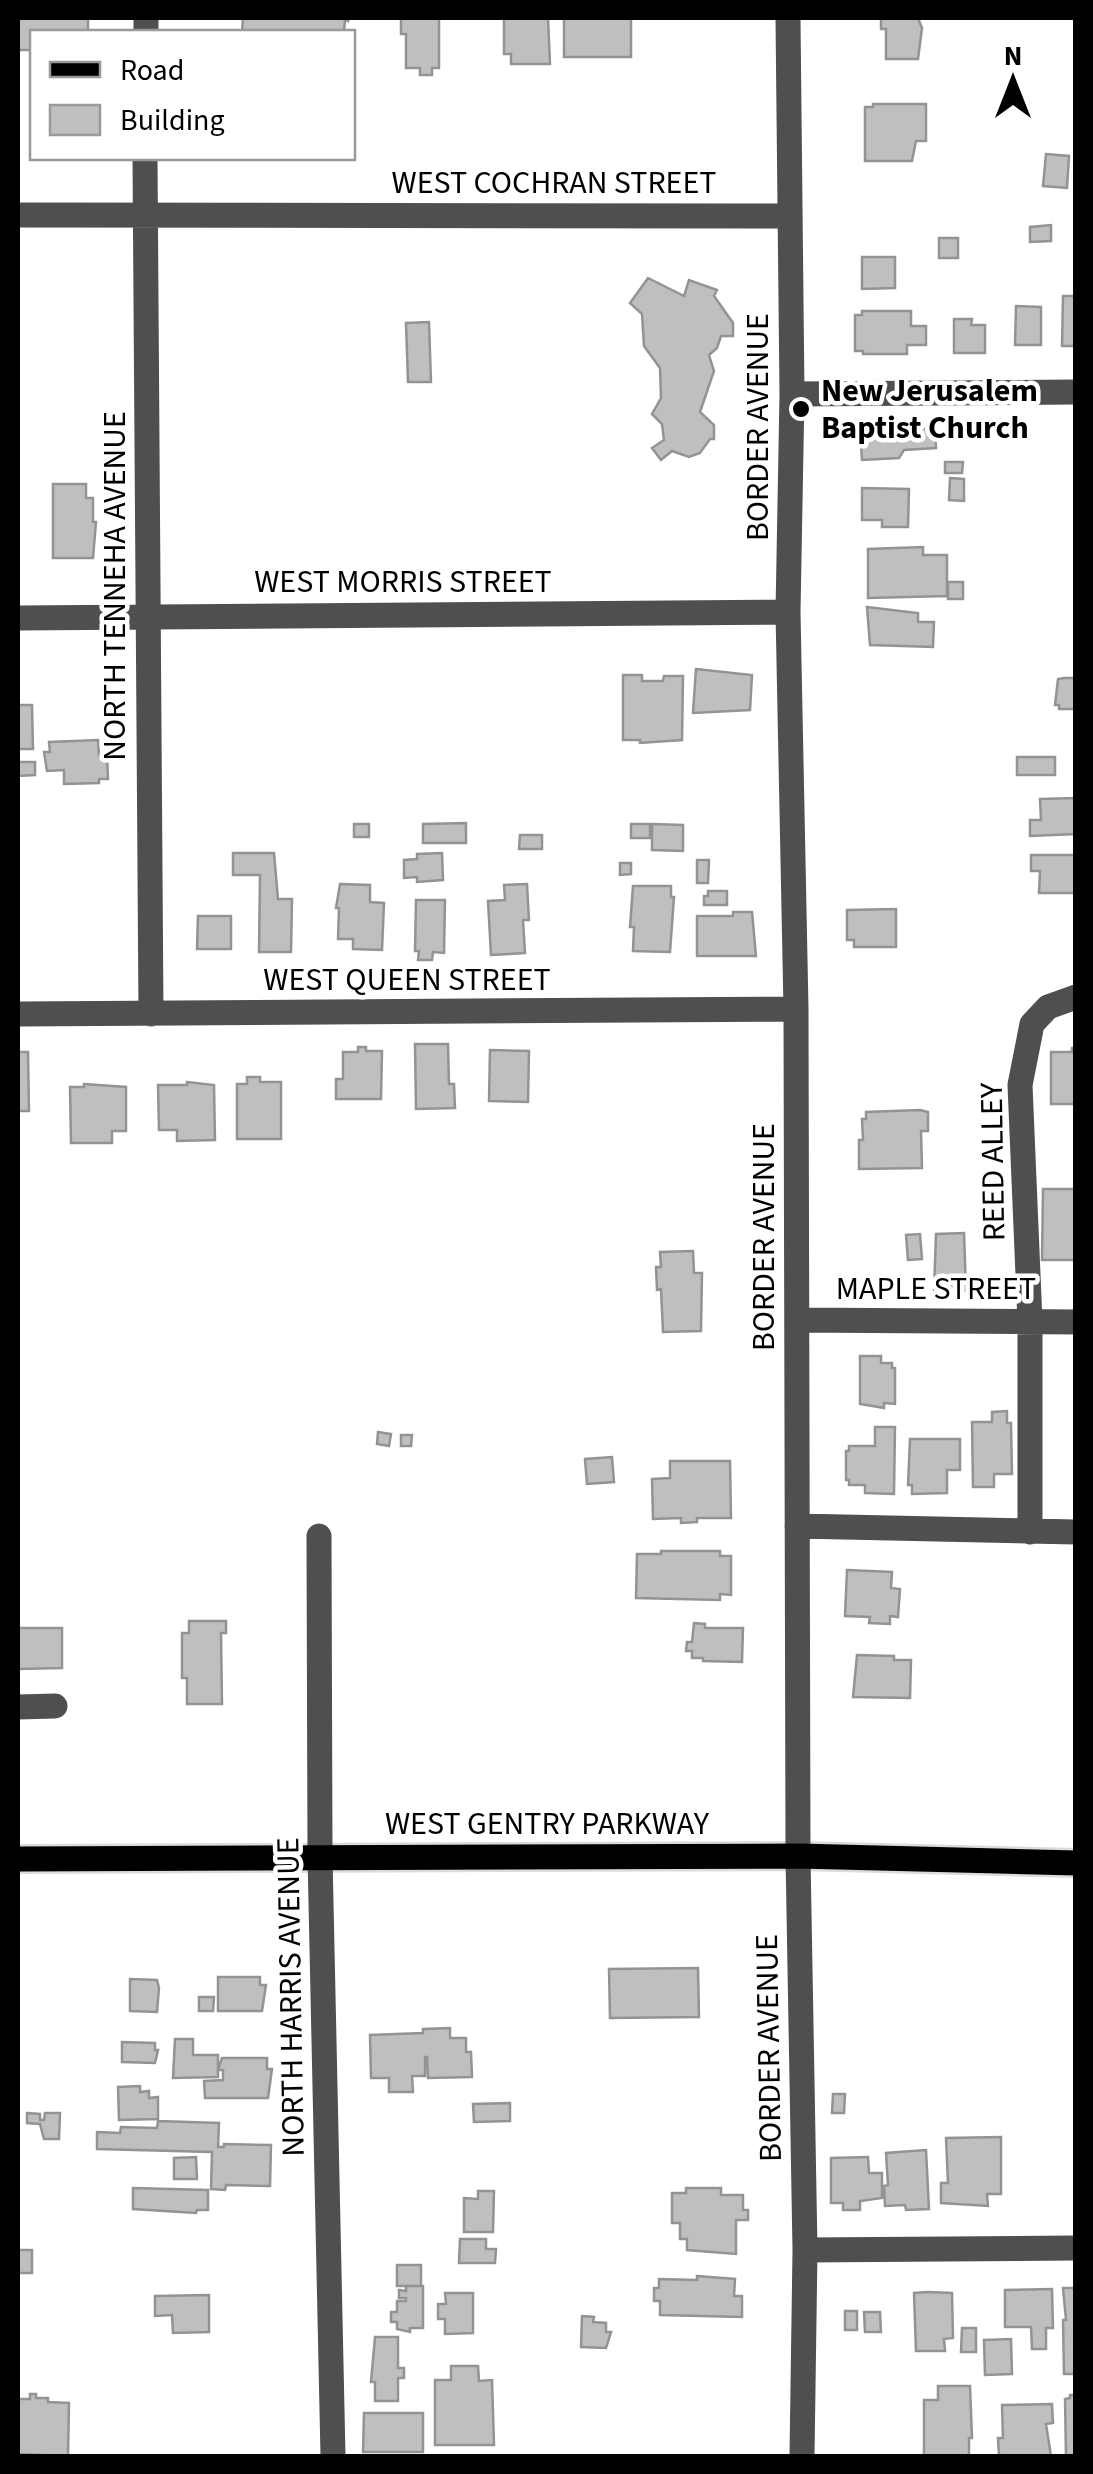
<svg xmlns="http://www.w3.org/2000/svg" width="1093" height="2474" font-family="'Source Sans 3',sans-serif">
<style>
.building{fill:#bfbfbf;stroke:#939393;stroke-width:2.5}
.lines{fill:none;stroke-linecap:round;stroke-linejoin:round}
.major-casing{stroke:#dbdbdb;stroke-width:30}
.minor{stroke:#4f4f4f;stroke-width:25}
.major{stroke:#000;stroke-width:25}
.poi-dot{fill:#000;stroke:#fff;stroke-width:4}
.labels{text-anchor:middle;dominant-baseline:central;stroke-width:9;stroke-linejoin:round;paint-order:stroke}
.street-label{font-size:32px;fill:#000;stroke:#fff}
.poi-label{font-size:32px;font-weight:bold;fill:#000;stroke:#fff;text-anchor:start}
</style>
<rect width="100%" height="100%" fill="#fff"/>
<path class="building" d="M18 18H88V32H32V50H18Z
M243 18H349L348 21 345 19 344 32H242Z
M401 18H439V68H432V75H420V68H406V34H401Z
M504 18H548L550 64H511V54H504Z
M564 18H631V57H564Z
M881 18H946H918L922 28 918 59H886V29H881Z
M873 104H926V141H916L912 161H865V107H873Z
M1046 154 1069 156 1067 188 1043 186Z
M1051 225V241L1030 242V227Z
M939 238H958V258H939Z
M862 257H895V288L862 289Z
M648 278 684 296 689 280 717 290 714 296 733 323V336H721L717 348 709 355 714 371 700 412 714 425V439H710L700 453 689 457 672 451 661 460 652 448 664 440 662 424 652 414 661 398 660 368 644 346 642 314 630 303Z
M1063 296H1076V346H1062Z
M1016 306 1041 307V345H1015Z
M862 311H911V326H926V345H907V354H863V351H855V315H862Z
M954 319H972L971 325H985V353H954Z
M429 322 431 382H408L406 323Z
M935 428 936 448 904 450 899 458 862 460 860 429Z
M945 462H963L962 473H945Z
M950 478 964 479V501L949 500Z
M53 484H86V498H93V522H96L93 558H53Z
M862 488 909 489 908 527H882V520H862Z
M923 547V555H947V596L868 598V549Z
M948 582H963V599H948Z
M867 607 918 613V622H934L933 647 870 645Z
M696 669 752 675 750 710 693 713Z
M623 675H642V681H663L664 676H683L682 740 640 743V740H623Z
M1064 678H1076V709H1059V705H1055L1058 679Z
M18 705H32L33 749H18Z
M98 740 99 755H107L108 779H99V783L64 784V770L47 771 44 752H50L49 742Z
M1017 757H1055V775H1017Z
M18 762H35V775L18 776Z
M1076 798V834L1030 836V820H1041L1040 799Z
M466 823V843H423V824Z
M354 824H369V837H354Z
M631 824H650V838H631Z
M652 824 683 825V851L652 850Z
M520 835H542V849H519Z
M233 853H274L278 899H292L291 952H259L260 875H233Z
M442 853 443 880 417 882V877L404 878V860L417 859V854Z
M1031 855H1076V893H1039L1040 871H1031Z
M697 860H709L708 883H697Z
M620 863H631V874L620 875Z
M340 884 370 885V902L384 903 382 950 353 949V939H338L339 908H336Z
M527 884 529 920H523L525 953 491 955 488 901 505 900 504 885Z
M633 886H671V897H674L670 952 633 951 634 927H630Z
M708 891H727V905H704V896H708Z
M416 900H445L444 953 433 952 432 960H418L419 951H415Z
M896 909V947H854V940H847V910Z
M733 912H752L756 956H697V916H733Z
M198 916H231V949H197Z
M415 1044H448L449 1084H454L455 1108 416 1109Z
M358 1047H366V1051H382L381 1099H336V1079H343V1052H358Z
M1072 1048H1076V1104H1051V1052H1072Z
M490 1050 529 1051 528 1102 489 1101Z
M18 1052H28L29 1111H18Z
M247 1077H260V1082H281V1139H237V1084H247Z
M187 1082 214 1085 215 1140 177 1141V1130H159L158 1085H187Z
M84 1084 126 1087V1131H112V1143H71L70 1087H84Z
M920 1110 928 1112V1131H921L922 1168 859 1169V1140H863L862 1119H866V1112Z
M1043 1189H1076V1260H1042Z
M964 1233 966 1291H934L936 1234Z
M920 1234 922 1259 908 1260 906 1235Z
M693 1251 694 1273H702L701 1331 663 1332 661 1289 657 1290 656 1267H661L660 1252Z
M860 1356H881V1363H892V1368H895V1404L884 1403V1408L860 1404Z
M1007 1411V1423H1011L1012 1474H994V1487H973L972 1422H992V1412Z
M875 1427H895L894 1494 865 1493V1485H849V1480H846V1451H849V1446H875Z
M378 1432 391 1434 389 1446 377 1444Z
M401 1435H412L411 1446H401Z
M910 1439H960V1470H947V1493L912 1494V1485H908Z
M612 1457 614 1482 587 1484 585 1459Z
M670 1461H730L731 1518H697V1522L681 1523V1518L653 1519 652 1479 670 1478Z
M661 1551H720V1556H731V1595L720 1594V1600L636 1598 637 1554H661Z
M847 1570 892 1572 891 1588 900 1589 898 1617 890 1616V1624L869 1623 870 1617 845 1616Z
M189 1621H226V1633H221L222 1704H187V1678H182V1633H189Z
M694 1623 705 1624V1628H743L742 1662 703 1661V1658H692V1651H686L687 1642H692Z
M18 1628H62V1668L18 1669Z
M857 1655 894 1656V1660H911L910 1698 853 1697Z
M698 1968 699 2017 610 2018 609 1969Z
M218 1977H260V1985H266L262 2011H218Z
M130 1979 157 1980 159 1988 157 2012 130 2011Z
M199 1997H214L213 2011H199Z
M450 2028V2038H466V2052H471L472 2077 428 2078 427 2057H425V2076H412L413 2092H389V2078H371L370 2035 423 2033V2029Z
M175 2039H193V2055H218V2077L173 2078Z
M122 2042 155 2043V2050H158L155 2063 122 2062Z
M222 2058H267V2069H272L268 2098H205L204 2081 223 2080V2070H218Z
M140 2086V2092L149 2091V2098L158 2097V2119L119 2120 118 2087Z
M833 2094H845L844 2113H832Z
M510 2103V2121L474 2122 473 2104Z
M27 2113 40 2114V2120H44L45 2113H60L59 2139H44L40 2124 27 2123Z
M158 2121 219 2123 218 2147H224V2144L271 2145 270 2186 226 2185 225 2190 211 2189 212 2152 97 2149V2132L120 2133 121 2127 157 2128Z
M1001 2137V2194H987L988 2206 941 2203V2183H948L946 2138Z
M926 2150 929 2209 906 2210 905 2205 885 2206 884 2186 888 2185 886 2153Z
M196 2157 197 2179H174V2158Z
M868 2157 869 2173H882V2198L860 2201V2210H843V2203H831V2158Z
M133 2188 208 2190V2210H197L196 2213 133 2209Z
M686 2188H721V2195H743V2210H748V2220H736V2254L687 2250V2239H680V2223H672V2193H686Z
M478 2191H494L493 2232H464V2198L478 2199Z
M460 2239H486V2249H496L495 2263H459Z
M18 2250H32V2273H18Z
M397 2265H421V2286H397Z
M697 2276 735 2279 734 2296H742V2317L660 2315V2301H654V2288H659V2279L697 2280Z
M1075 2281 1076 2374H1064L1063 2320H1066L1063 2288H1075Z
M406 2286H423V2328H410V2332L397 2329V2322H391V2312H397V2301H406V2298H399V2290L406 2291Z
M1052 2289 1053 2328H1046V2349H1032L1031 2327H1005V2290Z
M928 2292 952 2293 953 2338 944 2339 945 2351H916L914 2293Z
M445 2293H473V2333L445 2334V2319H438V2304H446Z
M209 2295V2332L173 2333 172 2315 155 2316V2296Z
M845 2311H857V2330H845Z
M864 2312H880L881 2332H865Z
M582 2316 594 2317 593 2322 606 2323V2332H611L606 2348 581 2347Z
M962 2328H976V2352H961Z
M375 2337H398V2368H404V2378H398V2401H375V2382H371Z
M1011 2339 1012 2374 985 2375 984 2340Z
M451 2366H478L479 2381 492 2380 494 2445H435V2380H451Z
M938 2386H970L972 2438H969V2455L924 2456V2400H938Z
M30 2394H36V2398H48V2402L69 2403 68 2456 18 2454V2399H30Z
M1070 2395H1076V2456H1066L1065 2399 1070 2398Z
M1052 2404 1053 2423 1046 2424 1051 2456H999L998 2438H1003L1002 2405Z
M364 2413H423V2452H363Z"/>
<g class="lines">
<g class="major-casing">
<path id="major" d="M18 1859 798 1856 1076 1863"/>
</g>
<path class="minor" d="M788 18 792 394 788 612 796 1009 798 1856 805 2250 802 2456
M146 32V18
M145 158 151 1014
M18 215 790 216
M792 394 1076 392
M18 618 788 612
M18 1014 796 1009
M797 1320 1076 1322
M797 1526 1076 1532
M1030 1532V1322L1020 1085 1032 1024 1048 1007 1076 997
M319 1536 320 1856 333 2456
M18 1707 55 1706
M805 2250 1076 2248"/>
<use href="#major" class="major"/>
</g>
<circle class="poi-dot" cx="801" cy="409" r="10"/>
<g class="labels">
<g class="street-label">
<text x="554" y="183">WEST COCHRAN STREET</text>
<text transform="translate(758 427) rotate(-90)">BORDER AVENUE</text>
<text x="403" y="582">WEST MORRIS STREET</text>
<text transform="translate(115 586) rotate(-90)">NORTH TENNEHA AVENUE</text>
<text x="407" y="980">WEST QUEEN STREET</text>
<text transform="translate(993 1162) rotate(-91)">REED ALLEY</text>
<text transform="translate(764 1237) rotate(-90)">BORDER AVENUE</text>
<text x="936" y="1289">MAPLE STREET</text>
<text x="547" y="1824">WEST GENTRY PARKWAY</text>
<text transform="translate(291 1997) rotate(-91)">NORTH HARRIS AVENUE</text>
<text transform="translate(769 2048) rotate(-91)">BORDER AVENUE</text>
</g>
<g class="poi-label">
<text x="821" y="391">New Jerusalem<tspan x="821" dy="37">Baptist Church</tspan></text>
</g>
</g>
<rect width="1093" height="2474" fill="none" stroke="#000000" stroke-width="40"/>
<rect x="30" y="30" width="325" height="130" fill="#ffffff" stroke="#999999" stroke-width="2.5"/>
<rect x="50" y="62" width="50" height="15" fill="#000000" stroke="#999999" stroke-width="2.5"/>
<text x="120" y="80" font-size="30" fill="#000000">Road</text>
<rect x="50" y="105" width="50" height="30" fill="#bfbfbf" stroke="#999999" stroke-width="2.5"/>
<text x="120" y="130" font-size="30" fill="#000000">Building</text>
<g transform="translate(1013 80)" stroke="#ffffff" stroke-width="8" paint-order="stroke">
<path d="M0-8L18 38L0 25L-18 38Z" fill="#000000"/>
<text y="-15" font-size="28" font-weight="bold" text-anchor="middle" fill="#000000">N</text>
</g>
</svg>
